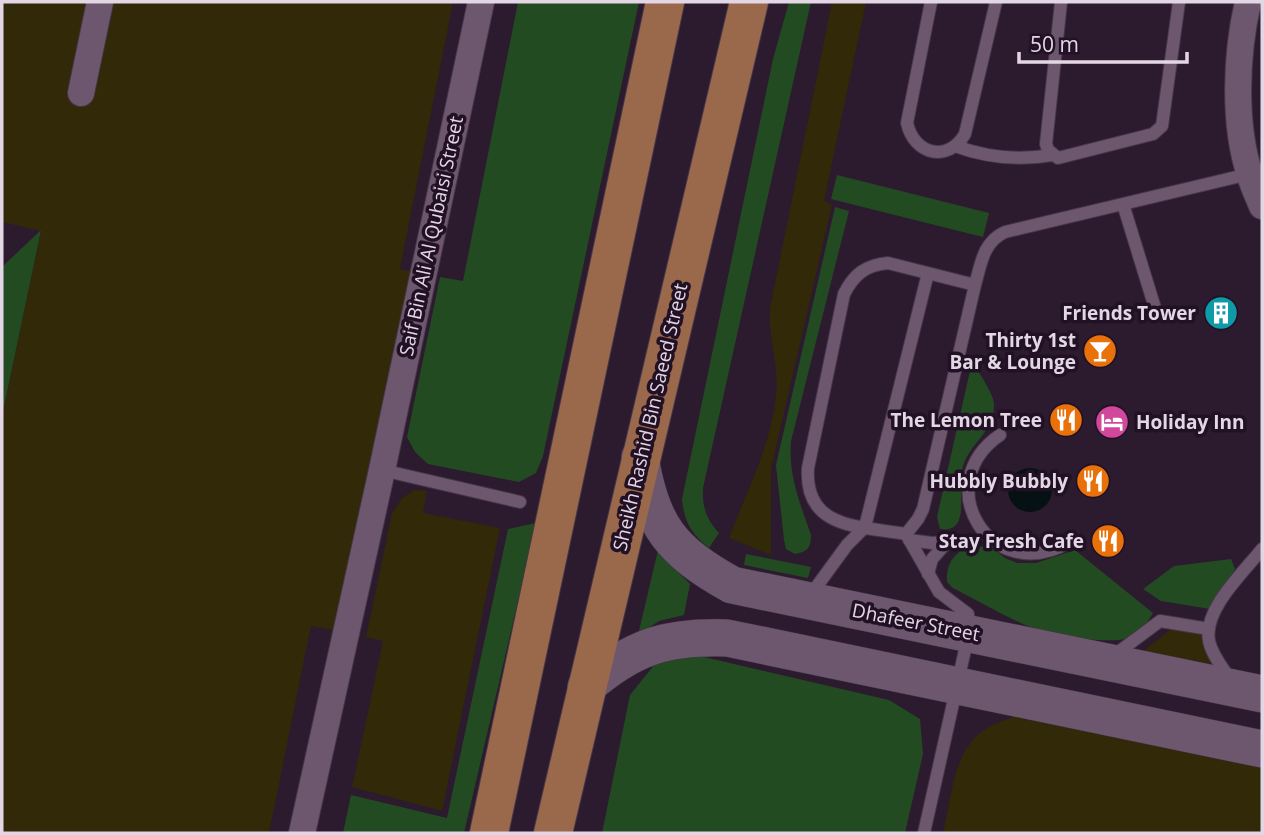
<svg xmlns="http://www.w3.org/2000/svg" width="1264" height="835" font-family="'Open Sans',sans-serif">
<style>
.green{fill:#234b22}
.sand{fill:#312907}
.water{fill:#051113}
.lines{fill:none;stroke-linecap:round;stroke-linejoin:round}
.service-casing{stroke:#463748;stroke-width:14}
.minor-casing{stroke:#463748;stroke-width:28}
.secondary-casing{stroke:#463748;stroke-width:38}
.primary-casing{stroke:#463748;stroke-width:40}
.service{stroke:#6c576f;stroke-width:12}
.minor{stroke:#6c576f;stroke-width:26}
.secondary{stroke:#6c576f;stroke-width:37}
.primary{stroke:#9a684a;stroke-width:38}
.labels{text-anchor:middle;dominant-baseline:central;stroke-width:7;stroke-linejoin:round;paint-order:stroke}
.street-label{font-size:19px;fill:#e3d7e5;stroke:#221125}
.poi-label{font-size:19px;font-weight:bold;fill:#e3d7e5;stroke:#221125;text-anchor:end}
</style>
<rect width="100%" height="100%" fill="#2c1a2f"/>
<path class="green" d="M518 2H639L543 456 536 473 519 482 428 464 415 452 407 437 440 277 463 281Z
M789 2H811L703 488C702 506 706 519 719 533L709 548C691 534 684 521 682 499L773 59Z
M837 175 989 213 983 237 831 199Z
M835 207 849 211 791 441C788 475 800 503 811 535 811 548 807 552 795 554L786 549 784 540 776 465Z
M41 230V231L2 417V267Z
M972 362C978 371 994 394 994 404 994 435 969 441 962 470 957 489 972 534 940 529L937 517Z
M536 523 464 833H343L351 795 447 818 508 529Z
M969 545 992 548 1005 558 1017 563H1036L1075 550 1153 613C1147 623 1142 632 1131 637 1112 646 1051 635 1030 627 1004 616 978 601 953 588L947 582C946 562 954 555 969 545Z
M659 546 673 567 690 584 684 615 659 621 638 635Z
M746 554 811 567 808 578 744 565Z
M1231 559 1235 569 1216 606 1210 609 1161 601 1143 589 1174 566Z
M691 654 889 700 920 719 923 754 905 833H602L630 695 655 664Z"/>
<path class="sand" d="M2 2H453L400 269 415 272 334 630 311 626 269 833H2V417L41 231 2 222Z
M832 2H866L824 201 832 205 771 469V555L729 538C746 492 772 444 776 394 779 365 768 338 770 308Z
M414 490 427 491 423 513 500 528 442 811 352 787 383 641 366 637 392 513 402 498Z
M1174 627 1208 633 1219 665 1143 651Z
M1025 715 1262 763V833H943C956 774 954 727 1025 715Z"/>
<path class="water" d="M1008 490a22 22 0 1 1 44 0a22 22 0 1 1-44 0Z"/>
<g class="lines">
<g class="service-casing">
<path id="service" d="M931 2 907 123C914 155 948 163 965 134L996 2
M1061 2 1046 144 1048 150 1058 158 1153 134 1162 126 1179 2
M955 146C988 158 1018 161 1052 155
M1123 204 1155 308
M1000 435C929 483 989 588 1070 542
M382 470 520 502
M906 534 918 519 923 509 975 285C981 264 983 242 1005 232L1249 174
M909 540 932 543 947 542
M928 574 932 559 948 541
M809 597 847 545 865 527 928 273
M1113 656 1160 621 1209 629
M1230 679C1222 667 1212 655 1209 641 1203 609 1244 572 1262 549
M924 833 969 632 968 614 939 592 906 534C861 526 804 530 808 468L844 294C854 274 866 265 888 263L975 285"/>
</g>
<g class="minor-casing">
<path id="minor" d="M1248 2C1236 54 1233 124 1250 175 1253 186 1258 196 1262 206
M81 93 100 2
M302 833 382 470 481 2"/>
</g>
<g class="secondary-casing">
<path id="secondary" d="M640 457C651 526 671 551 732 585L1262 694
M586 687C632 647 666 636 727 638L1262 749"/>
</g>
<g class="primary-casing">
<path id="primary" d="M489 833 665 2
M553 833 749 2"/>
</g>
<use href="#service" class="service"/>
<use href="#minor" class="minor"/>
<use href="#secondary" class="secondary"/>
<use href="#primary" class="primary"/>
</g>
<defs>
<g id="building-disc" transform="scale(1.75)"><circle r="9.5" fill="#0f9aa8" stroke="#221125"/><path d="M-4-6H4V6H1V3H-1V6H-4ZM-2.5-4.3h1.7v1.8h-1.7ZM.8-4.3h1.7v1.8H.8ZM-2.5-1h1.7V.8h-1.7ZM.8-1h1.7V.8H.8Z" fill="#fff"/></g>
<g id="bar-disc" transform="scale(1.75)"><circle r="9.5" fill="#e8710a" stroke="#221125"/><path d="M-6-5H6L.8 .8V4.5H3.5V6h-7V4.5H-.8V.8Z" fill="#fff"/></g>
<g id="restaurant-disc" transform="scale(1.75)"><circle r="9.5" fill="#e8710a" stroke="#221125"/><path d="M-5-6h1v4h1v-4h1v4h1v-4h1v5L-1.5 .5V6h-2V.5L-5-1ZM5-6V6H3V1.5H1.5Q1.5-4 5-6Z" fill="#fff"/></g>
<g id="hotel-disc" transform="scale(1.75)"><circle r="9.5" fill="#d1479c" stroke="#221125"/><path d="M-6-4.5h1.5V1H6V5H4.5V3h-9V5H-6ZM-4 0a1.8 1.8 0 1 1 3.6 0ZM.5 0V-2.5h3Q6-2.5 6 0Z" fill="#fff"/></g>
</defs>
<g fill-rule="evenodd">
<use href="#building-disc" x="1221" y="313"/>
<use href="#bar-disc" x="1100" y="351"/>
<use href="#restaurant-disc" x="1066" y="420"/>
<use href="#hotel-disc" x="1112" y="422"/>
<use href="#restaurant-disc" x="1093" y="481"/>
<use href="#restaurant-disc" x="1108" y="541"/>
</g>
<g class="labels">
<g class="street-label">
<text transform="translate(431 236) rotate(-78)">Saif Bin Ali Al Qubaisi Street</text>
<text transform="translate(650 417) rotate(-77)">Sheikh Rashid Bin Saeed Street</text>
<text transform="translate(916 622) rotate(11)">Dhafeer Street</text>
</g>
<g class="poi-label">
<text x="1196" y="313">Friends Tower</text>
<text x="1076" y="340">Thirty 1st<tspan x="1076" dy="22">Bar &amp; Lounge</tspan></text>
<text x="1042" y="420">The Lemon Tree</text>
<text x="1136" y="422" text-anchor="start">Holiday Inn</text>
<text x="1068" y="481">Hubbly Bubbly</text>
<text x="1084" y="541">Stay Fresh Cafe</text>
</g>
</g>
<rect width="1264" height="835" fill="none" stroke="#e3d7e5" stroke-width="7"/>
<path d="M1019 52v10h168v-10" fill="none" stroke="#e3d7e5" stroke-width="3.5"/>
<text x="1030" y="52" font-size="21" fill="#e3d7e5" stroke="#221125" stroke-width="5" paint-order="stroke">50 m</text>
</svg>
